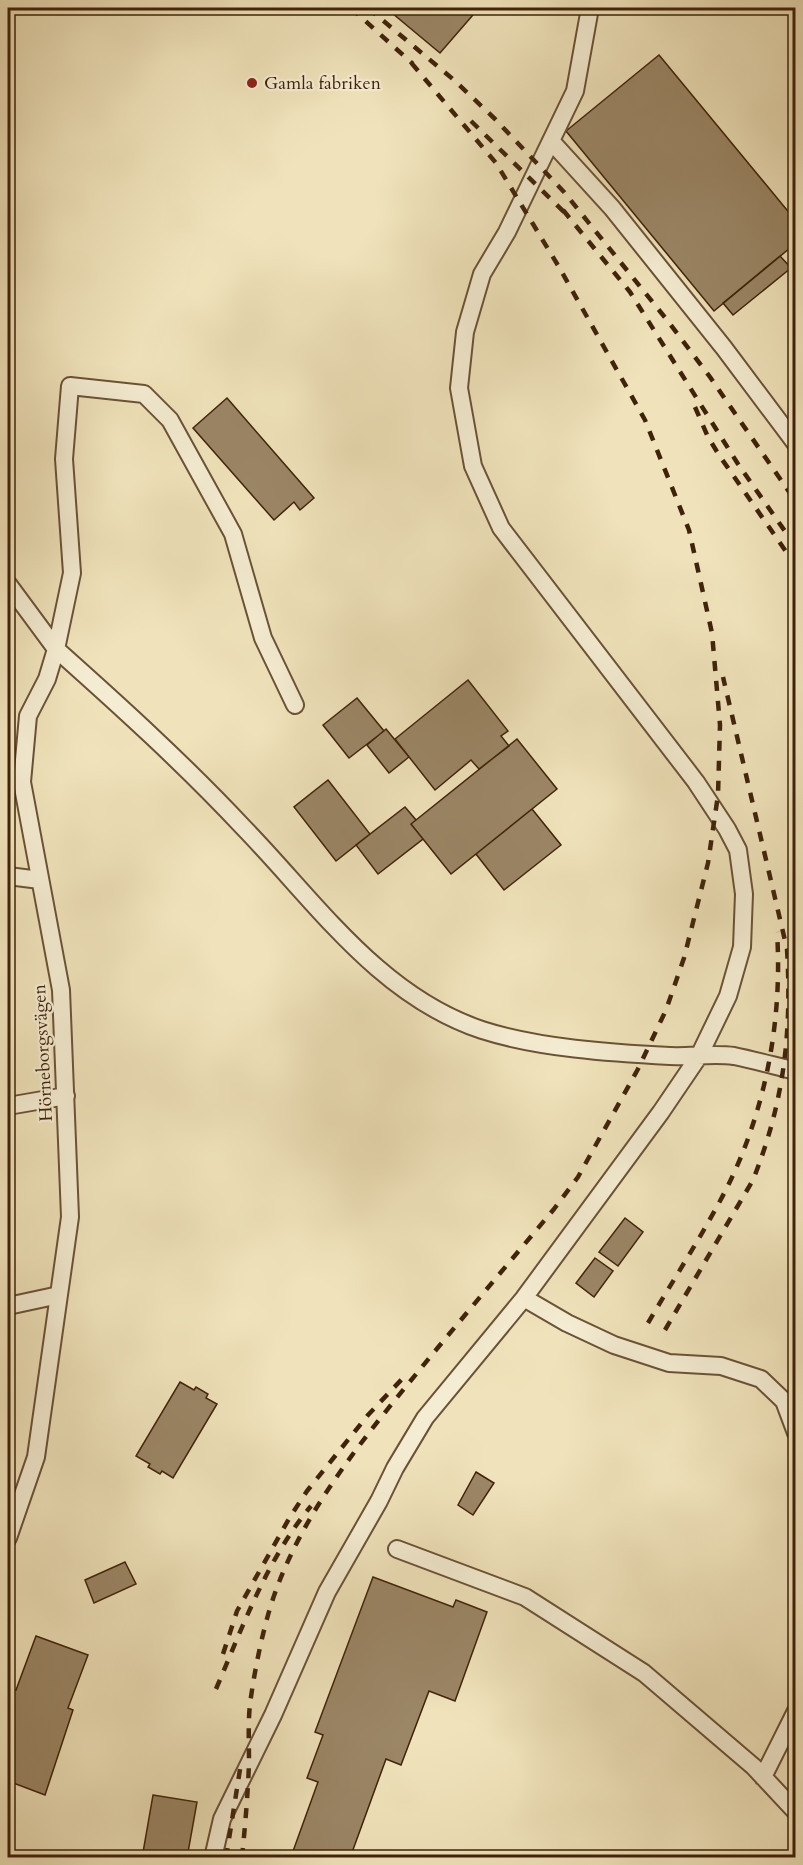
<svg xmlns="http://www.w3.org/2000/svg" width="803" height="1865" font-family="Cardo,serif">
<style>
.building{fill:#9b8666;stroke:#3f220a;stroke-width:1.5}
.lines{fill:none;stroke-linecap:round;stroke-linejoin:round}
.minor-casing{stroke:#6b5236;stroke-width:20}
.minor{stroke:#f5edd3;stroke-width:16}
.rail{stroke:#3f220a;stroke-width:4.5;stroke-dasharray:10 10;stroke-linecap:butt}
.poi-dot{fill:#8f2418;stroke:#f5edd3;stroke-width:2}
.labels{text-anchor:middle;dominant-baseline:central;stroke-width:4.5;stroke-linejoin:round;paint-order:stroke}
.poi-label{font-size:18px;fill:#3f220a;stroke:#f5edd3;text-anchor:start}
.street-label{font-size:18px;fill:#3f220a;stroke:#f5edd3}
</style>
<rect width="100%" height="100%" fill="#f0e3bb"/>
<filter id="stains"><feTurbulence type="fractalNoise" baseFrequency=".00333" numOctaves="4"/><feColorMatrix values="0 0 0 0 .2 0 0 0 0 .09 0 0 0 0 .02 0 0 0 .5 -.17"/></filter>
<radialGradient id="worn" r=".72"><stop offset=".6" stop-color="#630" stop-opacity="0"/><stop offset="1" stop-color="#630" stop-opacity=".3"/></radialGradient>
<path class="building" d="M386 8H479L440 53Z
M659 55 796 221V243L714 311 566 131Z
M780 256 791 268 733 315 723 303Z
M227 398 314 498 300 510 294 502 274 520 193 428Z
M468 680 508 731 501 736 509 746 479 769 471 760 435 790 395 739Z
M357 698 384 731 349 758 323 725Z
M386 729 409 757 389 773 367 745Z
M517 739 557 789 451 874 411 824Z
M328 780 370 834 336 861 294 807Z
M405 807 416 820 411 824 423 839 378 874 356 845Z
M532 809 561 845 504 890 476 854Z
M625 1218 643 1232 618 1266 599 1252Z
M595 1258 613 1271 594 1297 576 1283Z
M180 1382 194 1390 196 1387 208 1394 206 1398 217 1404 173 1478 162 1471 160 1474 148 1467 150 1464 136 1456Z
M476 1472 494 1483 473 1515 458 1505Z
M125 1562 136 1584 94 1603 85 1580Z
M373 1577 453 1607 456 1600 487 1612 455 1701 429 1691 401 1765 386 1759 350 1858H302L292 1854 318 1782 307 1778 323 1735 315 1732Z
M36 1636 88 1655 68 1708 73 1710 45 1795 8 1781V1687L16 1690Z
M153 1795 197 1802 187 1858H142Z"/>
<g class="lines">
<g class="minor-casing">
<path id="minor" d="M551 141 612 208 724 348 796 444
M8 584 56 649 47 679 28 716 22 782 61 990 70 1217 36 1457 8 1538
M295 705 263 638 233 534 170 420 144 394 70 386 64 459 72 573 56 649C120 706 184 764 243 827 316 902 379 996 482 1030 538 1048 611 1053 670 1056 691 1057 713 1053 734 1056 754 1060 775 1066 796 1071
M8 876 40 880
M8 1106 66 1096
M524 1298 567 1323 614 1345 669 1363 721 1366 761 1379 784 1401 796 1433
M8 1306 59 1295
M397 1549 525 1597 644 1673 754 1767 796 1812
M763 1777 796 1711
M213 1858 222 1819 273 1715 327 1592 379 1501 395 1468 425 1418 524 1298 661 1112 699 1056 728 996 742 947 744 894 738 850 727 829 696 782 501 528 473 466 459 388 465 332 482 274 507 232 575 91 590 8"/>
</g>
<use href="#minor" class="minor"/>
<path class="rail" d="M351 8 413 64
M368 8 454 80 495 119 564 192 667 320 710 377 796 502
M471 121 567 215
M563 210 630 292 738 464 796 547
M695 407 708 437 719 455 796 566
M648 1323C672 1282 698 1242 720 1201 764 1120 783 1024 777 932
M665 1330 753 1180C784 1102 792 1033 787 949L723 677
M223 1654 237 1611 290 1517 307 1491 368 1415 403 1378
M216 1689C243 1626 267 1559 311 1506
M226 1858 241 1763
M242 1858C245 1826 248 1794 249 1762 249 1743 248 1723 250 1704 254 1674 260 1644 268 1615 294 1523 358 1445 417 1373 462 1318 508 1264 554 1209L578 1177 638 1069 666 1010 684 958 708 863 718 795 720 725 712 633 689 530 645 420 559 267 496 163 408 59"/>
</g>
<circle class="poi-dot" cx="252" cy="83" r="6"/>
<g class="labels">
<g class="poi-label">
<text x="264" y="83">Gamla fabriken</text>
</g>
<g class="street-label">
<text transform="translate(43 1053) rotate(-93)">Hörneborgsvägen</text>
</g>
</g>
<rect width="803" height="1865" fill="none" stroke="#f0e3bb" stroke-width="30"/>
<rect x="9" y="9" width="785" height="1847" fill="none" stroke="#3f220a" stroke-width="3"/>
<rect x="15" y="15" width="773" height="1835" fill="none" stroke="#3f220a" stroke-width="1.5"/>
<rect width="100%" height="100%" filter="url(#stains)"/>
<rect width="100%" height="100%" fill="url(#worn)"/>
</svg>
